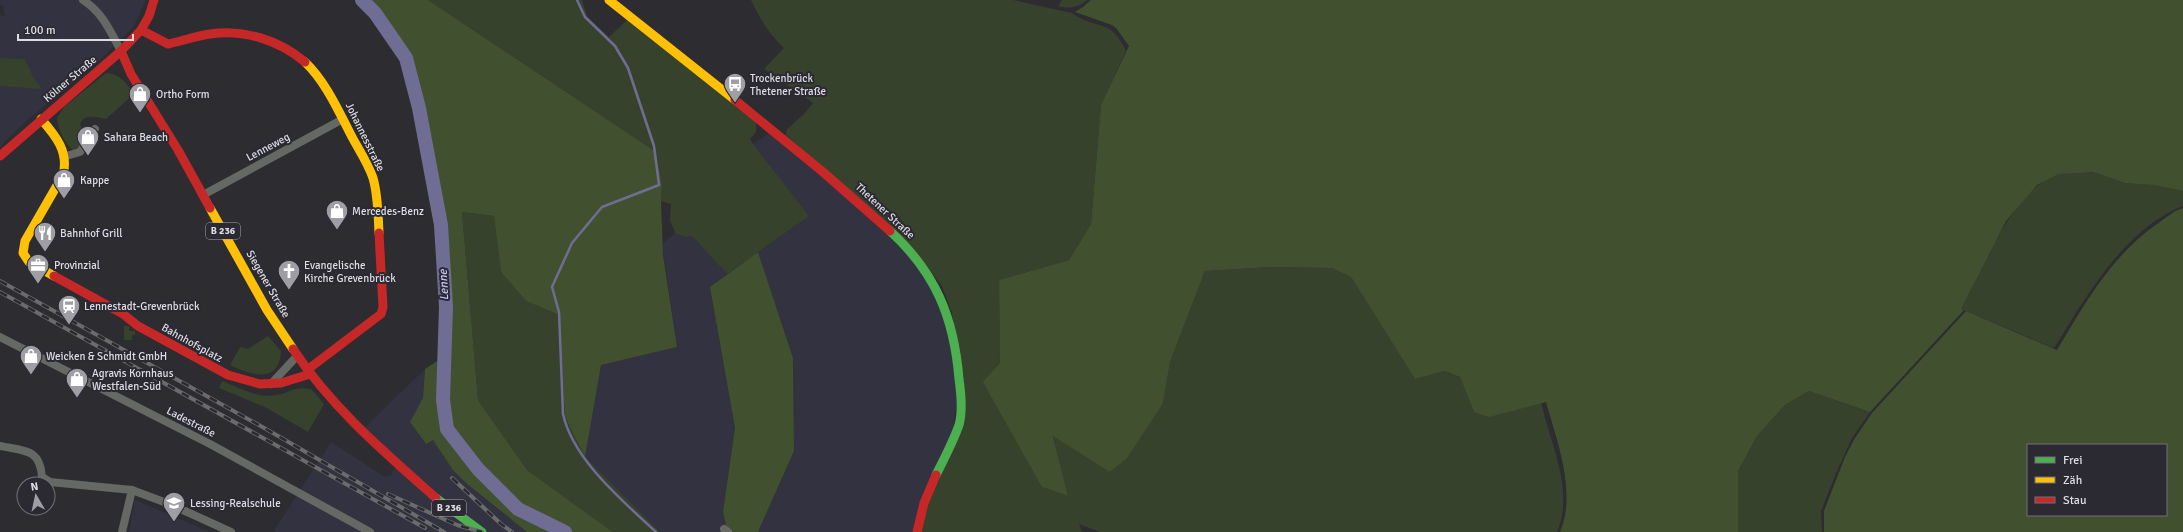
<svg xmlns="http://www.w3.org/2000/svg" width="2183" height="532" font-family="Signika,sans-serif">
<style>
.built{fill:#333240}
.green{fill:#37422d}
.forest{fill:#41512f;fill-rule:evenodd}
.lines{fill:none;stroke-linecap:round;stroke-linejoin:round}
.stream{stroke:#6f6d94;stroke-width:2.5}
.river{stroke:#6f6d94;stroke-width:14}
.street{stroke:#656863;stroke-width:8}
.fast{stroke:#4caf50;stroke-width:9}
.slow{stroke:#ffc107;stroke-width:9}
.jam{stroke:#c62828;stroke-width:9}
.rail-casing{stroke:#6a6b6b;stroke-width:4}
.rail{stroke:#2b2a33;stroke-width:2.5;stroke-dasharray:8;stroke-linecap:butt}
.labels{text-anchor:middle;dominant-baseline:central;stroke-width:4;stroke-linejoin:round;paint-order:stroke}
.shield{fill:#2b2a33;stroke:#a8a7ae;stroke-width:1}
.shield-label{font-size:10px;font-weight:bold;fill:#dddce2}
.poi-label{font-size:11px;fill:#dddce2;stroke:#2b2a33;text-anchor:start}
.street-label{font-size:11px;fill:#dddce2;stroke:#2b2a33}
.water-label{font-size:12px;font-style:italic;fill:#c8c4fb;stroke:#2b2a33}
</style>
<rect width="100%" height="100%" fill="#2c2c31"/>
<path class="built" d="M0 0H146L134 26 98 62 26 121 0 147V15L5 16 3 5H0Z
M769 133 867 213 923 271 947 320 958 397 953 429 913 532H758L794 451 793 358 758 252 808 216 753 144Z
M675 233 692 236 727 274 710 287 735 428 723 512 726 525 723 532H660L585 457 601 365 677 347 662 244Z
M425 369 423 398 433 440 452 468 466 483 527 532H273L331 442 385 477 391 475 398 461 365 427Z
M135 500 210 532H129Z"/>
<path class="green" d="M428 0H582L587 16 609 37 628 19 756 122V132L750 139 753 144 809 216 727 274 692 236 686 237 675 233 670 220 671 204 661 201 662 184 656 152Z
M751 0H1013L1072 13C1096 31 1110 16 1126 51L1101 106 1091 224 1069 260 999 280 1000 363 1042 487 1068 496 1053 435 1110 471 1163 403 1170 362 1205 271 1270 267 1332 268 1351 277 1415 379 1445 371 1460 377 1474 412 1524 407 1541 402C1550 443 1575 491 1557 532H1100L1079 524 1082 532H919L926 508 958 437 957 345 952 313 942 286 925 264 786 135 787 129 804 114 813 103 764 69 784 48C769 34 760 19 751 0Z
M1062 0H1087C1077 8 1070 9 1058 6Z
M0 58 25 59 33 77 42 89 0 86Z
M106 73C121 74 126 83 134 94L106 119C96 117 87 113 80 123L84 141 78 150 74 151C65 145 58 129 57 118L64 107Z
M2093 172 2125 183 2153 185 2183 191V206C2124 229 2086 297 2054 348L1961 309C1983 267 2011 194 2056 174 2066 170 2082 173 2093 172Z
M462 212 494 216 501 272 526 301 559 315 565 417 585 457 660 532H613L527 470 478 400Z
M124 326H129V331H135V335H132V340H124Z
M268 336 281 351C279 385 250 375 230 365L240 347 248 349Z
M222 381C238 387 259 399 277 395 292 392 293 386 311 389L324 404 308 432 265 407 219 388Z
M1809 391 1870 412 1852 438 1837 471 1821 511 1822 532H1738V471L1757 436 1785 405Z"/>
<path class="forest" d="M356 0H428L656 152 662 184 661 201 663 255 677 347 601 365 585 457 565 417 559 315 526 301 501 272 494 216 462 212 478 400 527 470 613 532H527L466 483 453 470 433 440 426 444 410 422 423 398 425 369 445 356 449 346 451 304 409 63 386 30Z
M1091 0H2183V191L2153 185 2125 183 2093 172 2058 174 2037 185 2006 221 1961 309 1964 310 1870 412 1809 391 1785 405 1757 436 1738 471V532H1560C1577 492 1557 441 1546 402L1489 417 1474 412 1460 377 1445 371 1415 379 1351 277 1332 268 1270 267 1205 271 1170 362 1163 403 1127 458 1110 472 1053 436 1068 496 1042 487 983 382 1000 363 999 280 1069 260 1091 224 1101 105 1129 46 1116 28 1112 25 1075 12 1083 7Z
M2183 208V532H1824V511L1845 457 1855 438 1872 413 1966 311 2057 350C2086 302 2111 256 2157 224 2166 218 2173 211 2183 208ZM2028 445H2166V515H2028Z
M758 252 793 358 794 451 758 532H723L726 525 723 512 735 428 710 287Z"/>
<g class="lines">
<path class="stream" d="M577 0 585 17 615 46 628 68 654 146 659 185 602 207 572 243 552 287 559 312 563 414C573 460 624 502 656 532"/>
<path class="river" d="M362 0 375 13 406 58 419 108 441 225 446 307 443 400 447 429 478 469 518 509 565 532"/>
<path class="street" d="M83 0C103 13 110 31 121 51
M66 156 80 152 95 129
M203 195 343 119
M0 337 210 444 370 532
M271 384 297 356
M0 446C24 451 40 448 42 477L50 482 132 490 122 532
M132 490 172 505 231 532
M724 529 728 532"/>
<path class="fast" d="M890 231C936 273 954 318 959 379 961 393 963 411 959 425 953 442 944 459 936 475
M436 498 482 532"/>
<path class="slow" d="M609 0 735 100
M305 62C326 82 339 112 352 137 359 150 368 163 373 178 378 195 378 214 379 233
M41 119C56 136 69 152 63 175L25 241 23 253 29 262 54 276
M210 208 267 310 293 349"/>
<path class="jam" d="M141 30 168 44C182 41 196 36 210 34 244 29 279 40 305 62
M121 51 131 74 178 150 210 208
M735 100 823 172 890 231
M0 156 121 51 141 30 149 16 154 0
M54 276 123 314 138 326 228 375 260 384 281 383 310 374
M293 349C332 408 384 452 436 498
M307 370 381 314 383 307 379 233
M917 532 924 503 936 475"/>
<g class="rail-casing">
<path id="rail" d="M0 281 266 429 444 532
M0 292 425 528
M452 478 501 524 512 532
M388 494 457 525 482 532"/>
</g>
<use href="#rail" class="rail"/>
</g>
<defs>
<g id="bus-pin" transform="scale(1.15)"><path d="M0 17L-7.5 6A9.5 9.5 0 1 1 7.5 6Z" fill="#9f9ea4" stroke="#2b2a33"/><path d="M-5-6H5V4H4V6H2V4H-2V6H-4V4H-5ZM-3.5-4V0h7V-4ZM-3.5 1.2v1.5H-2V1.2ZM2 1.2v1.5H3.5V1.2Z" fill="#fff"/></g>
<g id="shop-pin" transform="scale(1.15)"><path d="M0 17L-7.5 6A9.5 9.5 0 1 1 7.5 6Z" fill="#9f9ea4" stroke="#2b2a33"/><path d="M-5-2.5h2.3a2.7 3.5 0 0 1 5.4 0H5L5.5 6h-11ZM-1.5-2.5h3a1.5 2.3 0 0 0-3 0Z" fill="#fff"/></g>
<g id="restaurant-pin" transform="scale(1.15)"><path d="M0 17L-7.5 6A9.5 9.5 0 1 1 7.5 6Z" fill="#9f9ea4" stroke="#2b2a33"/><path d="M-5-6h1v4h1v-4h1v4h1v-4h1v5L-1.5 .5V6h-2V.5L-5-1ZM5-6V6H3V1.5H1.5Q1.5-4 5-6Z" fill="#fff"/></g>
<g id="office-pin" transform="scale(1.15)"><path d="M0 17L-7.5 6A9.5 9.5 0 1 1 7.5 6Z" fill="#9f9ea4" stroke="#2b2a33"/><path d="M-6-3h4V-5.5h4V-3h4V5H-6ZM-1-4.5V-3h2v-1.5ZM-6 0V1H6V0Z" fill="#fff"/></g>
<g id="church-pin" transform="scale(1.15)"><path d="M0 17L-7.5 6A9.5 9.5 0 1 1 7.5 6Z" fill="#9f9ea4" stroke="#2b2a33"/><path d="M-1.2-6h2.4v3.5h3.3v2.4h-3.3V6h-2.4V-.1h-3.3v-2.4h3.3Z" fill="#fff"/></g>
<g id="station-pin" transform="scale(1.15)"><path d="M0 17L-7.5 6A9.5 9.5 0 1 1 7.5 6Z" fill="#9f9ea4" stroke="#2b2a33"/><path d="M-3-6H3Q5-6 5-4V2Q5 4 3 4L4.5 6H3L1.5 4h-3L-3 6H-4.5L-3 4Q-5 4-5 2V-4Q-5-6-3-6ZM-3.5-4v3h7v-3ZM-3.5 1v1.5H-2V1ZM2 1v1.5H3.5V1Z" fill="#fff"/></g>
<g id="school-pin" transform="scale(1.15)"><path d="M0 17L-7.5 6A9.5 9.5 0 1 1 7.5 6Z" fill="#9f9ea4" stroke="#2b2a33"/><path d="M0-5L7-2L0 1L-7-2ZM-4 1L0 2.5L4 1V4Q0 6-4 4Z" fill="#fff"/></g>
</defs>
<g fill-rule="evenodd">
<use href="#bus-pin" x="735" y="84"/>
<use href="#shop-pin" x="140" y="94"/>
<use href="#shop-pin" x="88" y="137"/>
<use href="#shop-pin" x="64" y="180"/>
<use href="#shop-pin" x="337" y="211"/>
<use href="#restaurant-pin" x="45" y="233"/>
<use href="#office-pin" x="38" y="265"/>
<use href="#church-pin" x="289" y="271"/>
<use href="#station-pin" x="69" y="306"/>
<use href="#shop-pin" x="31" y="356"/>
<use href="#shop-pin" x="77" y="379"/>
<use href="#school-pin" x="174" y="503"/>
</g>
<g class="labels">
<g class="shield">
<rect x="206" y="223" width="34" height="16" rx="3"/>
<rect x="432" y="500" width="34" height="16" rx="3"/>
</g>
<g class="shield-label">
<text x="223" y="231">B 236</text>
<text x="449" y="508">B 236</text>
</g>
<g class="poi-label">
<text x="750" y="78">Trockenbrück<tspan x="750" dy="13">Thetener Straße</tspan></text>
<text x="156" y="94">Ortho Form</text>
<text x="104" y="137">Sahara Beach</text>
<text x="80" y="180">Kappe</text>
<text x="352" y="211">Mercedes-Benz</text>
<text x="60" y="233">Bahnhof Grill</text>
<text x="54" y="265">Provinzial</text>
<text x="304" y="265">Evangelische<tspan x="304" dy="13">Kirche Grevenbrück</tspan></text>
<text x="84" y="306">Lennestadt-Grevenbrück</text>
<text x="46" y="356">Weicken &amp; Schmidt GmbH</text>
<text x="92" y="373">Agravis Kornhaus<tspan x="92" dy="13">Westfalen-Süd</tspan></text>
<text x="190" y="503">Lessing-Realschule</text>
</g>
<g class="street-label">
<text transform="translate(70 79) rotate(-40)">Kölner Straße</text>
<text transform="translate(365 137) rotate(64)">Johannesstraße</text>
<text transform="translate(268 147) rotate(-28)">Lenneweg</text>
<text transform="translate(885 211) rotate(43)">Thetener Straße</text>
<text transform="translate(268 284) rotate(60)">Siegener Straße</text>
<text transform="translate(192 343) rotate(29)">Bahnhofsplatz</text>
<text transform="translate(191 422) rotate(27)">Ladestraße</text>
</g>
<g class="water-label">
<text transform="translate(444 285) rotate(-93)">Lenne</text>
</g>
</g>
<rect x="2027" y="444" width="140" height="72" fill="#2b2a33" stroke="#727179"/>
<rect x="2035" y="457" width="20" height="6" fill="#4caf50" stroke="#727179"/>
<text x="2063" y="464" font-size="12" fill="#dddce2">Frei</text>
<rect x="2035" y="477" width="20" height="6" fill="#ffc107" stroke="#727179"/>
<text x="2063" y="484" font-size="12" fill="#dddce2">Zäh</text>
<rect x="2035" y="497" width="20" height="6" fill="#c62828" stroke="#727179"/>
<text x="2063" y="504" font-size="12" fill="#dddce2">Stau</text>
<g transform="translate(36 496) rotate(351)"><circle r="19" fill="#2b2a33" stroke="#727179"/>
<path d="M0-3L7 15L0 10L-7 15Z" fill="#9f9ea4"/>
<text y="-6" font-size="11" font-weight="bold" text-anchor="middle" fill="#dddce2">N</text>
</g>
<path d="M18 34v6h115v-6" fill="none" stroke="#dddce2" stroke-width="2"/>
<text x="24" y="34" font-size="12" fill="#dddce2" stroke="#2b2a33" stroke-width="3" paint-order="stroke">100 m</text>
</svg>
